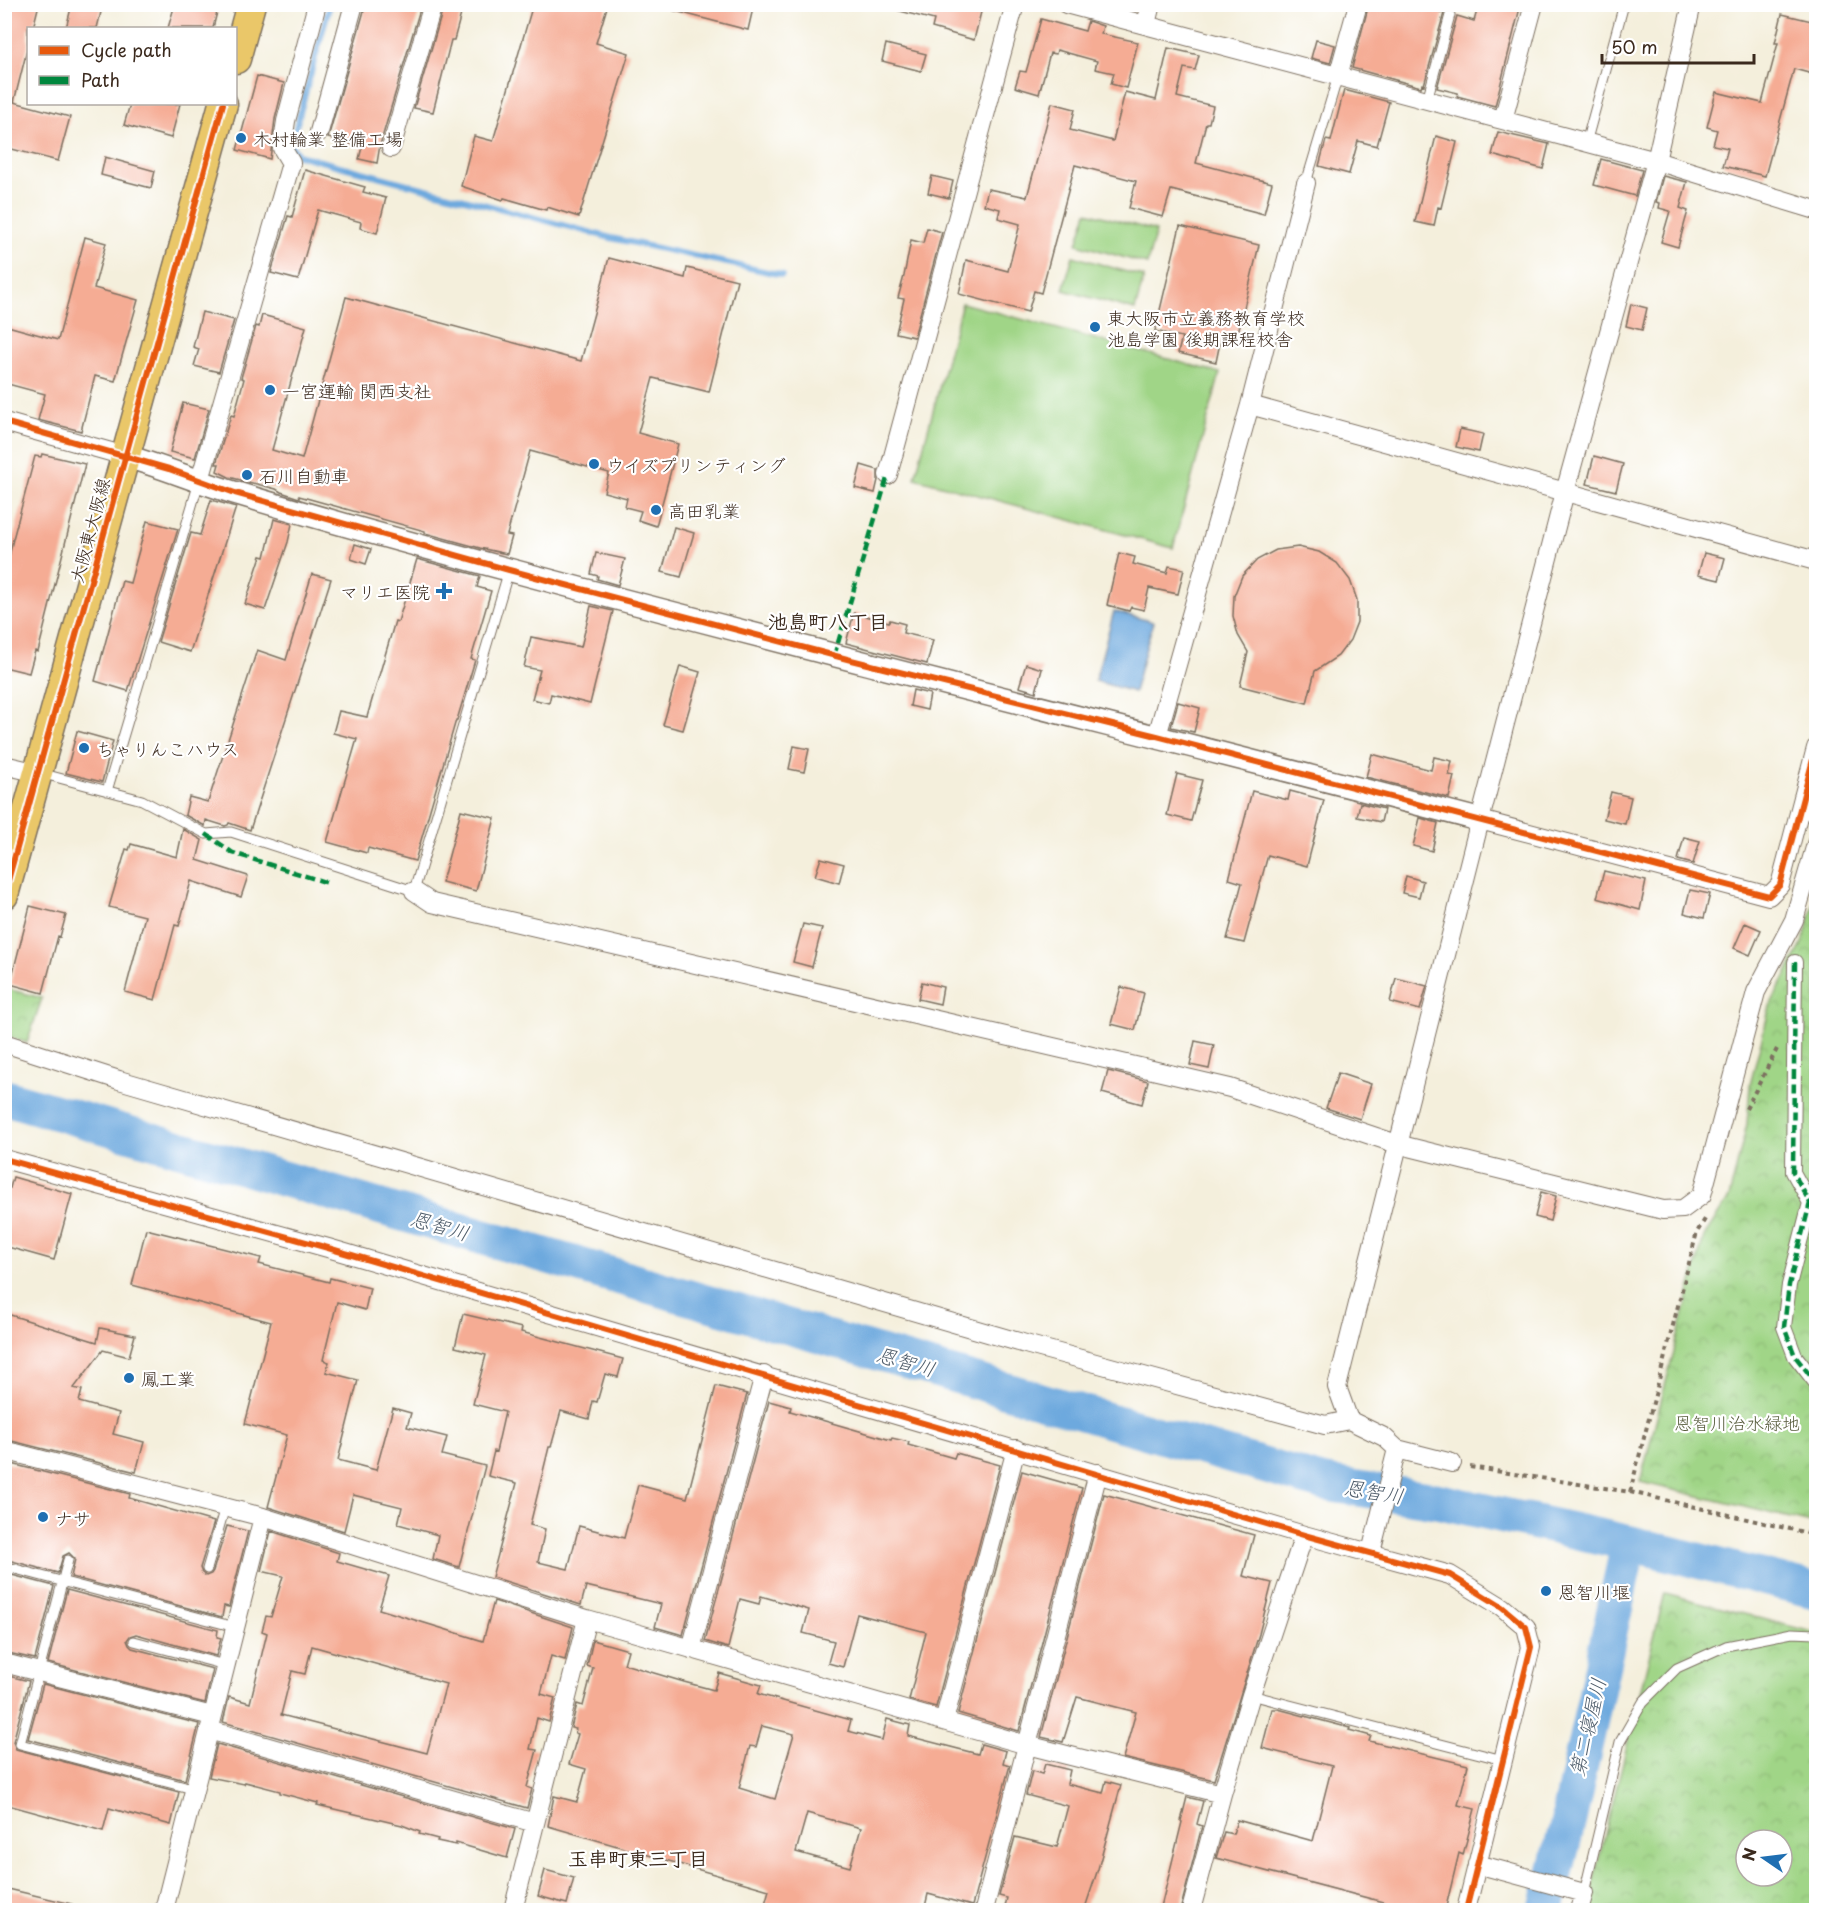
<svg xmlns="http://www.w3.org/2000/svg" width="1821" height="1915" font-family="'Playpen Sans','Klee One',sans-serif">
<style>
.park{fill:url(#park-crowns);stroke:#6e8052;stroke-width:1.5;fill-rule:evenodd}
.pitch{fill:#a0d587;stroke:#6e8052;stroke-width:1.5}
.water{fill:#6da9de;stroke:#546a7e;stroke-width:1.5}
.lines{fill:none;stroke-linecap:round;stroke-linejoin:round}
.stream{stroke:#6da9de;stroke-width:6}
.river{stroke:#6da9de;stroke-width:36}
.building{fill:#f5ac94;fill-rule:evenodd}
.service-casing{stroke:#7c6f60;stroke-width:11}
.pedestrian-casing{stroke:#7c6f60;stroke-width:16}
.minor-casing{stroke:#7c6f60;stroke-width:20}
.tertiary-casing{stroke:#7c6f60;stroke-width:25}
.primary-casing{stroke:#7c6f60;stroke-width:31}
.path{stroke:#7c6f60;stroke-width:4;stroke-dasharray:4.5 4.5;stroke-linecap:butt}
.service{stroke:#fff;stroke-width:9}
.pedestrian{stroke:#fff;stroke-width:14}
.minor{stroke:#fff;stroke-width:18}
.tertiary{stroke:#fff;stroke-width:22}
.primary{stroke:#eac769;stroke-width:28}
.quiet{stroke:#00873e;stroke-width:4.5;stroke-dasharray:9 4.5;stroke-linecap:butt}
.cycleway-casing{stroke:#fff;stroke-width:10}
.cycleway{stroke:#e8590c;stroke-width:6}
.poi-dot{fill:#1f6fb2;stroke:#fff;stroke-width:2}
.labels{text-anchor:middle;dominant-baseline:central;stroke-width:4.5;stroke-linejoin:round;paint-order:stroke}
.poi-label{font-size:18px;fill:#3b2a1e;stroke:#fff;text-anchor:start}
.street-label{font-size:18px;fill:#3b2a1e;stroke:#fff}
.park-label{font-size:18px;fill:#595d3e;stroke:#fff}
.neighbourhood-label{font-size:20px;font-weight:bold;fill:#3b2a1e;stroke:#fff}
.water-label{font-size:20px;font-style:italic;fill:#4f5d6b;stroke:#fff}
</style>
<defs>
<pattern id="park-crowns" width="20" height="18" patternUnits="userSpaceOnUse" patternTransform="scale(1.5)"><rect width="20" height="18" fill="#a0d587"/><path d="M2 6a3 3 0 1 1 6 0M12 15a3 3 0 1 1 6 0" fill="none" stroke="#8bb774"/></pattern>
</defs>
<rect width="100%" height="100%" fill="#fff"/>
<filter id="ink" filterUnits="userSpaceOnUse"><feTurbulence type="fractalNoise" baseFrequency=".0167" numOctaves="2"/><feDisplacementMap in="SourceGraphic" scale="12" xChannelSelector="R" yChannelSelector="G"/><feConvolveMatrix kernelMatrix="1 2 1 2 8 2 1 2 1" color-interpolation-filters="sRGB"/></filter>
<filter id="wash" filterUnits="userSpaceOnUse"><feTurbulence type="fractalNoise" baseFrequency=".008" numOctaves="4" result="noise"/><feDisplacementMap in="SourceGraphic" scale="24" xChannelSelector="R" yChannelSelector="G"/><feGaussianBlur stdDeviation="1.35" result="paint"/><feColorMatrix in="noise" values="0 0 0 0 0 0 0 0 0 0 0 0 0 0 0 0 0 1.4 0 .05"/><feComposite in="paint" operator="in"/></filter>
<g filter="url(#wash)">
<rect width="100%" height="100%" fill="#f4efdc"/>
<path class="park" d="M1816 896V1524L1640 1482 1704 1236 1729 1198 1747 1124 1750 1085 1770 1006 1803 942Z
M4 988 42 998 27 1043 5 1035Z
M1665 1593 1816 1633V1910H1586ZM1746 1840H1782V1876H1746Z"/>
<path class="pitch" d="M1087 212 1156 231 1147 264 1077 244Z
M1073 256 1144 277 1135 310 1063 290Z
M962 303 1220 373 1173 548 915 478Z"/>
<path class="water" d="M1114 611 1153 622 1134 692 1095 681Z"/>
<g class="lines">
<path class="stream" d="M330 4 291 145 298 155 611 238 782 275"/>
<path class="river" d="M4 1097 1323 1483 1438 1501 1629 1543 1816 1591
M1546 1910 1569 1818 1629 1543"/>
</g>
<g id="blocks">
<path class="building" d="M4 4H39L33 28H28V46L14 102 70 117 58 161 4 147Z
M72 4H103L97 28H66Z
M175 4H219L213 28H168Z
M366 4H400L420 9 380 145 377 163 359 159 362 147 328 138Z
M533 4H608L596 43 629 53 579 217 547 207 546 210 504 198 503 200 461 186 474 136 493 141Z
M672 4H754L748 30 671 10Z
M896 4H983L974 40 932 28 934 20 896 10Z
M1369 4H1423L1441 9 1440 12 1444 13 1424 85 1422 84 1421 87 1352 68Z
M1479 4H1521L1495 106 1457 96 1458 93 1437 88 1457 16 1474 21Z
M443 9 461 14 454 40H451L433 112 414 108Z
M1782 14 1816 22V75L1794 69 1765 176 1723 166 1728 148 1713 145 1717 130 1707 127 1716 92 1762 103 1778 43H1775Z
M1041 19 1085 31 1088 21 1103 26 1101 34 1138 42 1126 88 1111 84 1114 73 1095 69 1097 61 1057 50 1056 54 1050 53 1039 94 1015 87 1020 71 1026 72Z
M1316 40 1335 45 1330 63 1311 58Z
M886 44 926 54 921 71 882 61Z
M1168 48 1199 55 1195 70 1184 68 1177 97 1213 106 1209 123H1206L1196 163 1272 183 1264 214 1171 190 1163 217 1129 208 1136 181 1075 165 1041 293 1034 291 1028 312 959 294 966 260 1008 271 1020 224 998 218 1000 209 984 205 988 189 1027 197 1052 103 1075 109 1070 130 1113 141 1125 92 1156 100Z
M257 76 284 83 275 119 270 159 237 150Z
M1344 90 1389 102 1377 146 1358 141 1349 174 1319 166 1326 140 1331 141Z
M130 104H180L171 138 124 125Z
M1498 132 1549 144 1543 169 1492 155Z
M1436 136 1457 142 1441 208 1438 207 1434 226 1415 222Z
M105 157 155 171 151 188 101 175Z
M1601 159 1642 170 1635 196 1594 185Z
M305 170 365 187 363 192 386 198 377 233 360 228 361 222 318 210 298 280 271 273 288 216 292 217Z
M932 176 953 181 949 198 928 193Z
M1663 176 1687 182 1680 208 1688 211 1678 247 1661 242 1670 211 1659 208 1660 203 1656 202Z
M1180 226 1259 245 1237 337 1222 333 1216 362 1178 353 1182 337 1155 331Z
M927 228 942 232 914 337 896 333 904 299 898 298 904 276 911 240 923 243Z
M85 237 106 243 94 288 138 300 115 381 95 376 81 431 38 420 45 394 4 383V325L58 340Z
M609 258 685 278 687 268 737 280 709 392 653 378 638 433 678 444 656 526 638 520 641 511 625 507 627 498 604 492 609 473 530 451 507 535 512 536 507 554 480 548 425 533V531L299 496V498L281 492 276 489 229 477 217 471 219 464H216L231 415 234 416 244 379 241 378 256 326 259 327 262 315 306 327 272 450 302 459 346 297 581 361Z
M1631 304 1647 308 1642 330 1626 326Z
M202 312 234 320 219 372 194 366 199 349 193 347Z
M183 403 209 409 195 458 170 452Z
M1460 429 1483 434 1479 452 1456 447Z
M42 454 85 464 38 652 35 651 29 673 4 667V579L13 539 35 456 41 457Z
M1594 456 1623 464 1616 491 1587 484Z
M861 465 878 470V480L875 493 855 488Z
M211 500 236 507 190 652 158 642 191 533 200 535Z
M274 519 292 524 288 542 265 610 245 604 261 556 265 557Z
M147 521 178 529 128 691 95 681 122 581 130 583Z
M674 527 694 533 681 577 662 572Z
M355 544 371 549 366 564 351 559Z
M1298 547 1319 552 1337 563 1350 580 1357 600V622L1350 640 1338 656 1315 671 1307 703 1240 686 1248 652 1238 635 1233 616 1234 596 1242 576 1257 560 1276 550Z
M596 553 625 559 618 585 597 579 598 576 591 574Z
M1119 553 1135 557 1133 564 1167 573 1169 566 1184 569 1178 594 1149 588 1144 610 1131 607 1129 611 1107 605Z
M1704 553 1725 558 1719 580 1698 575Z
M417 559 480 576 477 587 491 591 471 659 475 660 457 720H456L415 861 368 848 367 853 327 842 357 739 333 733 339 711 367 717 395 621 398 622Z
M312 574 331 579 250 830 229 823 228 825 225 826 206 820 205 826 185 815 189 797 208 802 257 650 286 660Z
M591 606 613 611 590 704 551 694 549 703 532 699 540 670 524 667 531 637 581 647Z
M854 613 889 622 890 620 905 624 903 633 933 640 927 664 846 643Z
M1026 664 1042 669 1036 692 1019 687Z
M680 666 700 672 683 730 663 725Z
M913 690 930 694 927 710 910 706Z
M1178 702 1200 708 1194 732 1171 727Z
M77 731 113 741 102 782 66 773Z
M794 746 809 749 804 772 789 769Z
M1372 754 1431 770 1434 757 1452 761 1449 775 1454 776 1449 798 1366 777Z
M1177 774 1202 780 1191 821 1167 815Z
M1252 791 1288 800 1290 791 1324 800 1307 866 1268 855 1244 943 1227 939 1242 883 1229 879Z
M1611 792 1631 797 1625 824 1604 819Z
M1360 803 1384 809 1381 822 1357 817Z
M461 810 495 818 476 891 442 882Z
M1420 818 1438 823 1432 851 1413 846Z
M183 829 202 840 197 860 248 876 241 897 191 881 179 926 175 925 155 1000 125 992 145 916 109 907 126 849 129 850 131 844 177 857Z
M1684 837 1700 841 1693 864 1678 860Z
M821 858 844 864 839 883 815 876Z
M1604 871 1646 881 1640 910 1597 898Z
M1406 876 1423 881 1419 897 1402 893Z
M1690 890 1710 894 1704 918 1684 913Z
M30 906 66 915 60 937 58 936 43 993 10 984Z
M1745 923 1761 930 1750 955 1734 948Z
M803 924 822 928 812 967 793 962Z
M1396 978 1427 986 1420 1010 1390 1002Z
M922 982 943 987 940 1004 918 999Z
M1121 987 1144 993 1135 1030 1111 1024Z
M1195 1041 1214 1045 1209 1069 1190 1065Z
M1108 1071 1148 1081 1142 1104 1102 1093Z
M1338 1073 1371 1084 1360 1119 1326 1108Z
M13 1177 72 1194 54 1260 4 1246V1186L10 1188Z
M1541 1192 1556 1196 1550 1221 1535 1217Z
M146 1229 261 1258 259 1264 329 1282 330 1278 370 1288 365 1310 337 1302 323 1360 329 1362 326 1372 358 1380 338 1460 376 1470 393 1408 411 1413 407 1427 447 1437 442 1455 485 1466 459 1567 433 1559 438 1535 398 1524 402 1507 353 1495 344 1531 268 1507 287 1435 245 1424 271 1322 132 1285Z
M4 1313 97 1342 100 1328 135 1335 129 1357 103 1350 74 1388 82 1390 79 1402 119 1413 113 1434 144 1442 136 1472 4 1439Z
M463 1314 522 1328 521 1332 623 1359 618 1377 605 1374 597 1402 593 1401 589 1419 561 1411 551 1447H549L530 1525 545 1529 538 1562 568 1569 579 1526 624 1538 638 1485 687 1498 716 1386 747 1394 683 1635 655 1627 661 1604 586 1586 581 1605 492 1577 517 1483 488 1476 494 1451 496 1452 505 1412 473 1404 486 1355 455 1347Z
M769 1401 791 1407 790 1411 891 1440 892 1438 909 1442 908 1445 954 1458 956 1453 1000 1465 936 1707 909 1700 926 1632 857 1614 843 1667 828 1663 834 1641 803 1633 809 1610 761 1596 759 1604 740 1599 728 1648 705 1641Z
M4 1462 130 1494 129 1498 214 1522 200 1568 202 1573 206 1576 211 1574 213 1571 227 1526 248 1531 229 1607 224 1606 222 1617 71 1577 75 1559 69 1553 63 1556 58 1573 4 1559Z
M1022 1471 1082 1488 1019 1731 958 1713Z
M1104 1494 1254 1535 1243 1576 1272 1583 1259 1634 1214 1780 1123 1758 1136 1712 1077 1697 1063 1742 1041 1737Z
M271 1531 339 1553 337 1561 389 1576 379 1609 483 1641 494 1601 573 1627 565 1660 551 1656 541 1694 555 1698 549 1722 537 1718 530 1749 537 1750 527 1787 532 1789 527 1808 223 1722 229 1697 250 1703 267 1633 262 1631 266 1616 271 1617 283 1576 261 1571ZM312 1646 446 1684 427 1753 281 1715 292 1671 305 1674Z
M4 1573 54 1586 35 1659 4 1652Z
M67 1590 218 1630 217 1637 221 1638 216 1656 136 1634 130 1636 127 1640 129 1645 132 1648 213 1669 205 1703 48 1663Z
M593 1640 628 1650 624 1664 684 1682 714 1690 719 1673 761 1685 758 1694 851 1720 848 1731 882 1740 887 1719 910 1725 908 1736 978 1754 981 1744 1006 1751 1003 1763 1010 1765 972 1906 928 1894 924 1911H763L769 1890 548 1826 554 1796 577 1802 586 1769 569 1764 578 1734 575 1733 576 1729 571 1728 577 1704 583 1706 593 1668 587 1666ZM762 1726 794 1734 775 1799 739 1788 750 1746 756 1747ZM807 1813 861 1828 850 1867 796 1852Z
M4 1675 29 1681 13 1742 16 1749 179 1792 171 1825 109 1808 103 1831 4 1804Z
M43 1684 199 1724 185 1780 28 1739Z
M1272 1709H1278L1350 1728 1349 1730 1371 1736 1369 1741 1468 1765 1458 1805 1475 1809 1463 1855 1459 1853 1445 1911H1417L1216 1858 1224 1832 1233 1834 1237 1820 1313 1841 1332 1766 1262 1748Z
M217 1744 515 1829 507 1858 456 1843V1845L437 1841 438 1839 419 1834 420 1832 402 1825 317 1805 318 1803 280 1793V1791L245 1782 244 1784 209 1777Z
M1045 1764 1070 1770 1067 1784 1103 1793 1106 1781 1121 1785 1098 1869 1084 1911H1004L1007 1898 999 1896 1015 1837 1057 1847 1068 1806 1026 1795 1032 1771 1042 1774Z
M1187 1797 1203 1801 1197 1824 1202 1826 1180 1911H1160L1182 1822 1181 1821Z
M545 1870 574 1878 567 1904 538 1896Z
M4 1888 72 1904 71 1911H4Z"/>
</g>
</g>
<g filter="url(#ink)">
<use href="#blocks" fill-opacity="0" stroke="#7c6f60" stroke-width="1.5"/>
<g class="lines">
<g class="service-casing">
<path id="service" d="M1427 100 1450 15
M1586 143 1624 4
M1306 183 1338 76
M40 773 142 800 206 834 231 832 414 891 509 570
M107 791 199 482
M68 1560 20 1744 193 1789
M4 1566 235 1627
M207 1569 225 1507
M134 1641 225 1665
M1251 1695 1503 1760
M1584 1893 1620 1742 1643 1702 1677 1668 1726 1646 1792 1633 1816 1634"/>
</g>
<g class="pedestrian-casing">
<path id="pedestrian" d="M1795 962 1793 1172 1810 1203 1789 1285 1784 1327 1795 1356 1816 1383"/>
</g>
<g class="minor-casing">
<path id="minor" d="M1066 4 1656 161 1816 210
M1146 24 1151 4
M1338 76 1358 4
M1503 120 1534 4
M319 132 354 4
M391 148 433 4
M1250 405 1816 561
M4 422 125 456
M888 475 1015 4
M200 480 291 163 282 148 286 121 317 4
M1157 736 1250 405 1306 183
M4 765 38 773
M1803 797 1816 816
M1480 820 1769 896 1780 885 1816 748
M414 891 432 903 1230 1088 1397 1144 1663 1210 1683 1209 1702 1195 1756 992 1794 920 1816 844
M4 1043 119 1080 1029 1345 1325 1425 1349 1420 1384 1437 1397 1449 1452 1463
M4 1159 328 1248 1304 1535 1450 1575 1502 1607 1526 1627 1531 1647 1466 1910
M1349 1420 1337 1387 1480 820 1565 492 1656 161 1692 4
M4 1450 263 1517 587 1619 1027 1745 1222 1794
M1371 1552 1397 1449
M691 1649 764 1375
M4 1663 212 1716
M944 1721 1016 1449
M209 1730 535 1823
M1477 1864 1584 1893 1579 1910
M164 1910 263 1517
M513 1910 587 1619
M984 1910 1098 1473
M1191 1910 1222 1794 1251 1695 1304 1535"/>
</g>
<g class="tertiary-casing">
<path id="tertiary" d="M125 456C164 467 200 483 239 494 328 521 420 546 510 570 832 657 1157 736 1480 820"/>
</g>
<g class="primary-casing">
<path id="primary" d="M236 59 251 4
M4 895 223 104"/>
</g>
<path class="path" d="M1746 1109 1777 1049
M1470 1467 1630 1492 1816 1535
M1630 1492 1697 1232 1707 1216"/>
<use href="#service" class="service"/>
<use href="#pedestrian" class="pedestrian"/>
<use href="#minor" class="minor"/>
<use href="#tertiary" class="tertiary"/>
<use href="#primary" class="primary"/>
<path class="quiet" d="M834 656 888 475
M206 834 233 853 328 883
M1795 962 1793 1172 1810 1203 1789 1285 1784 1327 1795 1356 1816 1383"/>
<g class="cycleway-casing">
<path id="cycleway" d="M4 422 169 469 235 493 509 570 851 660 1157 736 1769 896 1780 885 1816 748
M4 895 223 104
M4 1159 328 1248 1304 1535 1450 1575 1502 1607 1526 1627 1531 1647 1466 1910"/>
</g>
<use href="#cycleway" class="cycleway"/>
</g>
</g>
<g class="poi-dot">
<circle cx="241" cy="138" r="6"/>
<circle cx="1095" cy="327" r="6"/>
<circle cx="270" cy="390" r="6"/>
<circle cx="594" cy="464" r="6"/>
<circle cx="247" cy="475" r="6"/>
<circle cx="656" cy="510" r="6"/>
<path d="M441 582h6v6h6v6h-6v6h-6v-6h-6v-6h6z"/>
<circle cx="84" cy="748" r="6"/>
<circle cx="129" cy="1378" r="6"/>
<circle cx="43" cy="1517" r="6"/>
<circle cx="1546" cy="1591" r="6"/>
</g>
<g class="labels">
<g class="poi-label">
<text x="253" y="138">木村輪業 整備工場</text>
<text x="1107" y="317">東大阪市立義務教育学校<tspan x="1107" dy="21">池島学園 後期課程校舎</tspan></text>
<text x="282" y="390">一宮運輸 関西支社</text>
<text x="606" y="464">ウイズプリンティング</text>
<text x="259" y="475">石川自動車</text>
<text x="668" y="510">高田乳業</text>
<text x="430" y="591" text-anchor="end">マリエ医院</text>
<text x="96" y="748">ちゃりんこハウス</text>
<text x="141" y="1378">鳳工業</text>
<text x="55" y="1517">ナサ</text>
<text x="1558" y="1591">恩智川堰</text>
</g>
<g class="street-label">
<text transform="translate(89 530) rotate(-75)">大阪東大阪線</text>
</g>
<g class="park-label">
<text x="1737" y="1422">恩智川治水緑地</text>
</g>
<g class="neighbourhood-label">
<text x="828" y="621">池島町八丁目</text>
<text x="638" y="1858">玉串町東三丁目</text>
</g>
<g class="water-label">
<text transform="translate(440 1225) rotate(16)">恩智川</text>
<text transform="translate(906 1361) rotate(16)">恩智川</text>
<text transform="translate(1374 1491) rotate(9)">恩智川</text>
<text transform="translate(1587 1727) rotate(-77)">第二寝屋川</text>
</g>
</g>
<rect width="1821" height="1915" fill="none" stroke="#fff" stroke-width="24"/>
<rect x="27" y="27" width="210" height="78" fill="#ffffff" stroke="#b1aaa5" stroke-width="1.5"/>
<rect x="39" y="46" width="30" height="9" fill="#e8590c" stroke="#b1aaa5" stroke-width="1.5"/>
<text x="81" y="57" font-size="18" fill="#3b2a1e">Cycle path</text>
<rect x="39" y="76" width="30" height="9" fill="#00873e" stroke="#b1aaa5" stroke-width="1.5"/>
<text x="81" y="87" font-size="18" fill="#3b2a1e">Path</text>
<g transform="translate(1764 1858) rotate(284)"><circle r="28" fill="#ffffff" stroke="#b1aaa5" stroke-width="1.5"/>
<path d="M0-4.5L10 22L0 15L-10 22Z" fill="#1f6fb2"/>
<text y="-9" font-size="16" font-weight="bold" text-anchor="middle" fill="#3b2a1e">N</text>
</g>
<path d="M1602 54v9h152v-9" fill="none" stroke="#3b2a1e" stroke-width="3"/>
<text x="1611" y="54" font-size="18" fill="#3b2a1e" stroke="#ffffff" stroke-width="4.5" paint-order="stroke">50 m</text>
</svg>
